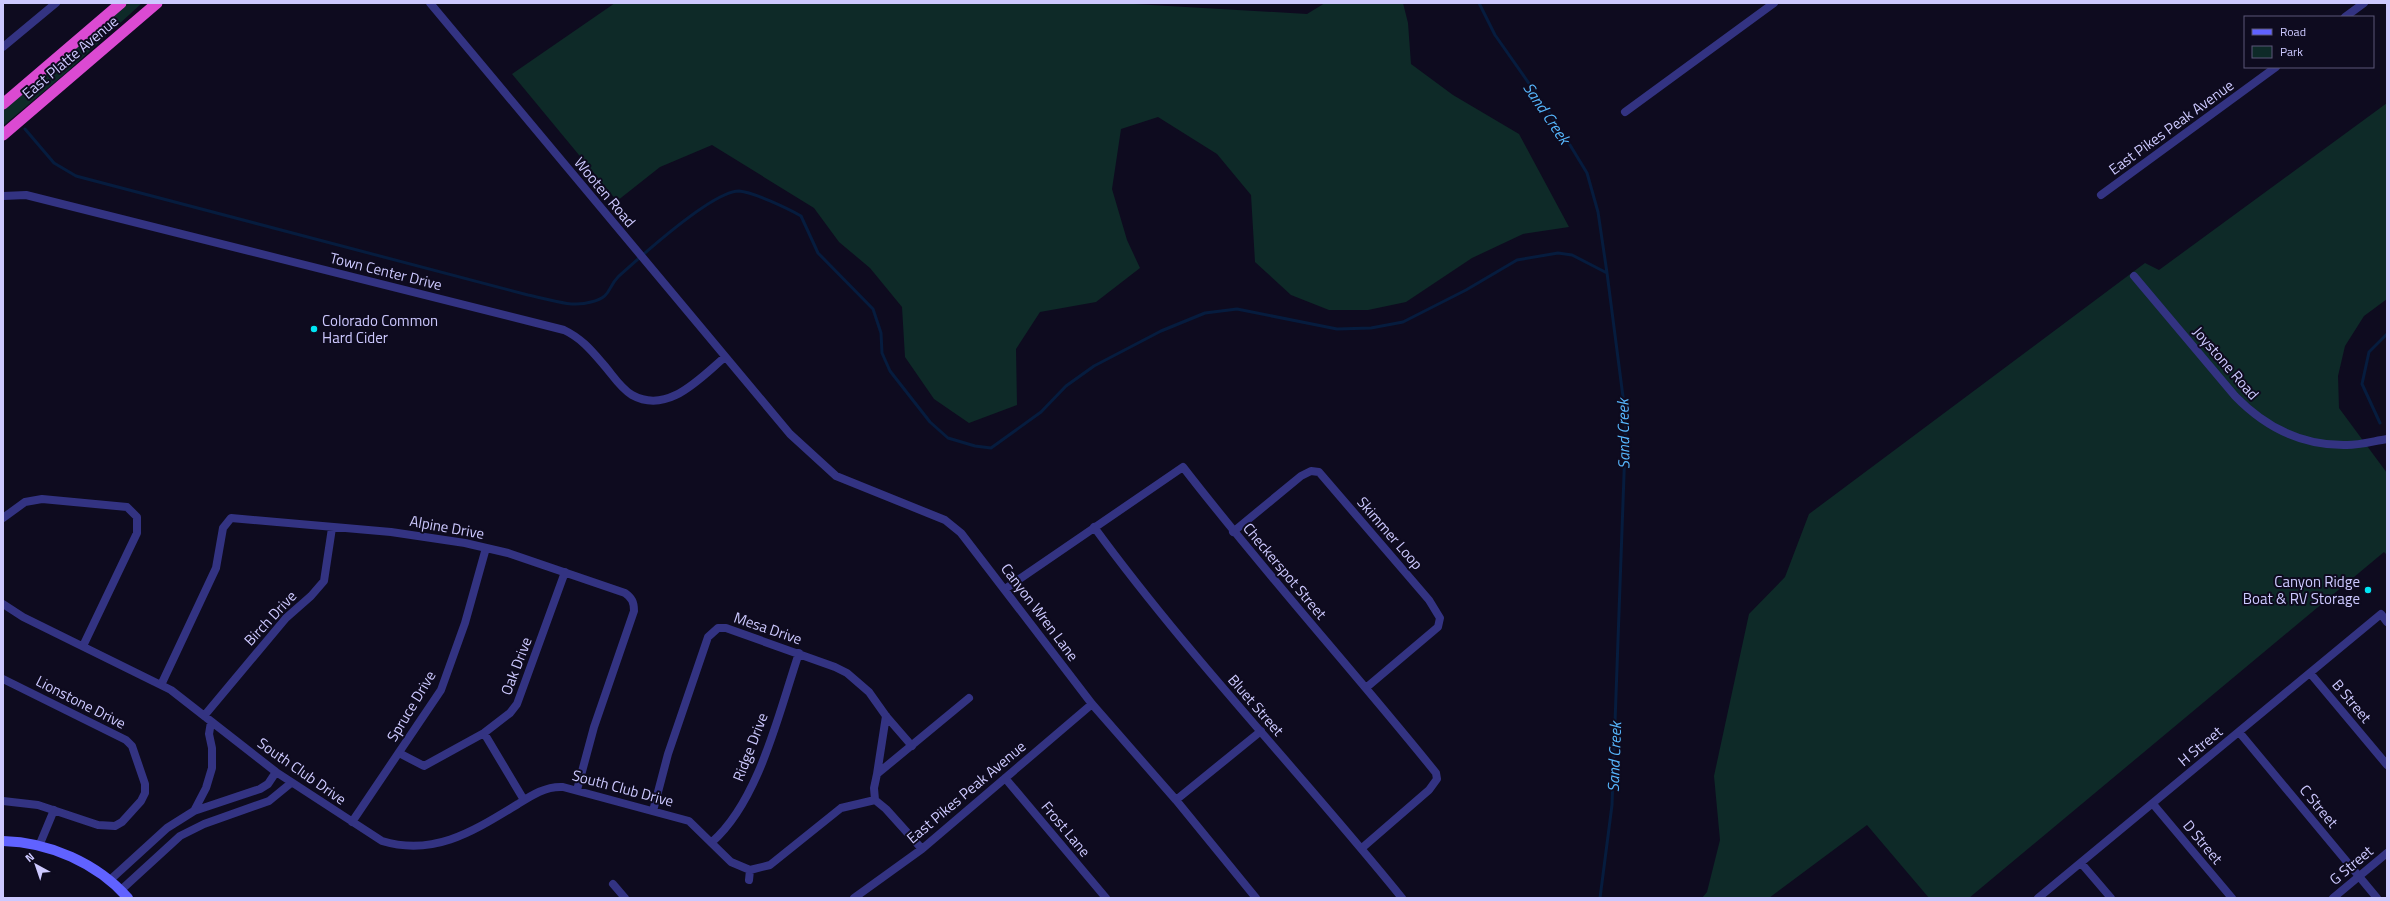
<svg xmlns="http://www.w3.org/2000/svg" width="2390" height="901" font-family="'Titillium Web',sans-serif">
<style>
.green{fill:#0e2a28}
.lines{fill:none;stroke-linecap:round;stroke-linejoin:round}
.stream{stroke:#061c3e;stroke-width:3}
.minor{stroke:#333382;stroke-width:8}
.secondary{stroke:#6062ff;stroke-width:10}
.trunk{stroke:#db4ad2;stroke-width:11}
.poi-dot{fill:#00e5f4;stroke:#0e0b1f;stroke-width:1.5}
.labels{text-anchor:middle;dominant-baseline:central;stroke-width:4;stroke-linejoin:round;paint-order:stroke}
.street-label{font-size:15px;fill:#cdc9ff;stroke:#0e0b1f}
.poi-label{font-size:15px;fill:#cdc9ff;stroke:#0e0b1f;text-anchor:start}
.water-label{font-size:16px;font-style:italic;fill:#57b8ff;stroke:#0e0b1f}
</style>
<rect width="100%" height="100%" fill="#0e0b1f"/>
<path class="green" d="M128 3H142L67 72 3 126V109Z
M615 3H1117L1307 14 1325 3H1403L1408 23 1411 64 1453 95 1519 134 1569 227 1523 234 1472 258 1406 302 1368 310H1329L1291 295 1255 262 1251 195 1217 154 1158 117 1121 129 1112 189 1127 240 1140 268 1096 302 1040 312 1016 349 1017 405 969 423 934 399 905 357 902 307 870 268 839 242 814 208 712 145 660 167 617 201 512 74Z
M2387 103V299L2364 316 2345 346 2338 376 2339 408 2387 473V555L2384 552 1969 898H1929L1867 825 1769 898H1702L1707 892 1720 840 1714 776 1749 614 1785 577 1809 514 2145 263 2159 270Z"/>
<g class="lines">
<path class="stream" d="M1479 3 1495 35 1556 122 1587 173 1598 212 1607 273 1626 420 1612 805 1600 898
M25 129 54 163 76 176 528 295C548 299 571 308 591 302 612 297 607 288 618 277 640 257 712 191 739 191 753 192 787 208 801 216L818 253 873 309 881 333 882 353 890 371 930 422 948 438 975 446 991 448 1041 412 1066 386 1094 366 1161 331 1205 313 1237 309 1337 329 1371 328 1403 322 1466 290 1517 260 1558 253 1572 255 1607 273
M2380 423 2362 384 2369 352 2387 334"/>
<path class="minor" d="M430 3 790 434 836 476 945 520 961 533 1092 704 1176 800 1256 898
M2345 17 2364 3
M3 47 56 3
M1625 112 1774 3
M2101 195 2276 67
M3 196 26 195 564 330C581 338 591 350 603 364 612 374 620 388 632 395 668 415 700 378 725 357
M2134 276 2235 396C2265 427 2303 446 2347 445 2360 445 2374 441 2387 439
M3 518 25 502 42 499 127 507 137 517V533L83 646
M1094 527C1189 657 1301 773 1402 898
M1233 532 1301 476 1311 471 1319 472 1429 600 1440 618 1438 627 1367 687
M1005 589 1183 467C1264 572 1353 670 1436 773L1437 779 1429 790 1362 848
M3 604 23 617 171 690 276 772 382 841C435 857 475 830 518 804 532 795 546 786 563 787L689 821 731 862 750 870 770 865 841 808 875 800 874 788 877 774 969 698
M2310 673 2387 765
M3 679 126 740 132 746 145 784V793L141 801 122 822 115 826 98 825 38 805 3 801
M161 685 216 568 223 528 231 518 391 532 465 543 508 553 625 593C632 598 634 602 634 611L594 727 577 790
M204 716 286 618 311 596 324 581 332 528
M2239 732 2377 898
M484 733 524 800
M399 753 424 766 484 733 510 713 517 704 565 572
M877 774 886 716
M1005 778 1106 898
M875 800 886 809 922 849
M1176 800 1261 731
M2153 804 2232 898
M194 811 260 789 268 784 276 772
M653 811 668 754 708 637 718 628H726L835 667 847 673 869 692 886 716 912 746
M352 822 441 690 465 623 486 548
M712 842C759 801 779 712 799 653
M39 846 54 810
M2081 863 2111 898
M110 880 167 828 194 811 206 788 212 768V748L209 734 211 722
M749 880 750 870
M613 884 625 898
M121 890 180 836 204 824 269 801 291 783
M854 898 922 849 1092 704
M2038 898 2381 614 2387 622
M2333 898 2387 853"/>
<path class="secondary" d="M3 841C49 842 97 863 128 898"/>
<path class="trunk" d="M3 104 121 3
M3 135 157 3"/>
</g>
<g class="poi-dot">
<circle cx="314" cy="329" r="4"/>
<circle cx="2368" cy="590" r="4"/>
</g>
<g class="labels">
<g class="street-label">
<text transform="translate(70 57) rotate(-40)">East Platte Avenue</text>
<text transform="translate(2171 127) rotate(-36)">East Pikes Peak Avenue</text>
<text transform="translate(605 192) rotate(50)">Wooten Road</text>
<text transform="translate(386 271) rotate(14)">Town Center Drive</text>
<text transform="translate(2226 363) rotate(49)">Joystone Road</text>
<text transform="translate(447 527) rotate(10)">Alpine Drive</text>
<text transform="translate(1390 533) rotate(49)">Skimmer Loop</text>
<text transform="translate(1285 571) rotate(50)">Checkerspot Street</text>
<text transform="translate(1040 612) rotate(53)">Canyon Wren Lane</text>
<text transform="translate(270 618) rotate(-47)">Birch Drive</text>
<text transform="translate(768 628) rotate(19)">Mesa Drive</text>
<text transform="translate(516 666) rotate(-69)">Oak Drive</text>
<text transform="translate(2352 701) rotate(50)">B Street</text>
<text transform="translate(81 702) rotate(27)">Lionstone Drive</text>
<text transform="translate(1256 705) rotate(49)">Bluet Street</text>
<text transform="translate(411 706) rotate(-59)">Spruce Drive</text>
<text transform="translate(2200 746) rotate(-40)">H Street</text>
<text transform="translate(750 747) rotate(-69)">Ridge Drive</text>
<text transform="translate(302 771) rotate(35)">South Club Drive</text>
<text transform="translate(623 788) rotate(15)">South Club Drive</text>
<text transform="translate(966 792) rotate(-40)">East Pikes Peak Avenue</text>
<text transform="translate(2319 806) rotate(50)">C Street</text>
<text transform="translate(1066 829) rotate(50)">Frost Lane</text>
<text transform="translate(2203 842) rotate(50)">D Street</text>
<text transform="translate(2351 865) rotate(-40)">G Street</text>
</g>
<g class="poi-label">
<text x="322" y="320">Colorado Common<tspan x="322" dy="17">Hard Cider</tspan></text>
<text x="2360" y="581" text-anchor="end">Canyon Ridge<tspan x="2360" dy="17">Boat &amp; RV Storage</tspan></text>
</g>
<g class="water-label">
<text transform="translate(1547 113) rotate(56)">Sand Creek</text>
<text transform="translate(1623 434) rotate(-91)">Sand Creek</text>
<text transform="translate(1614 757) rotate(-88)">Sand Creek</text>
</g>
</g>
<rect width="2390" height="901" fill="none" stroke="#cdc9ff" stroke-width="8"/>
<rect x="2244" y="16" width="130" height="52" fill="#0e0b1f" stroke="#5a5779"/>
<rect x="2252" y="29" width="20" height="6" fill="#6062ff" stroke="#5a5779"/>
<text x="2280" y="36" font-size="12" fill="#cdc9ff">Road</text>
<rect x="2252" y="46" width="20" height="12" fill="#0e2a28" stroke="#5a5779"/>
<text x="2280" y="56" font-size="12" fill="#cdc9ff">Park</text>
<g transform="translate(36 865) rotate(320)" stroke="#0e0b1f" stroke-width="3" paint-order="stroke">
<path d="M0-3L7 15L0 10L-7 15Z" fill="#cdc9ff"/>
<text y="-6" font-size="11" font-weight="bold" text-anchor="middle" fill="#cdc9ff">N</text>
</g>
</svg>
